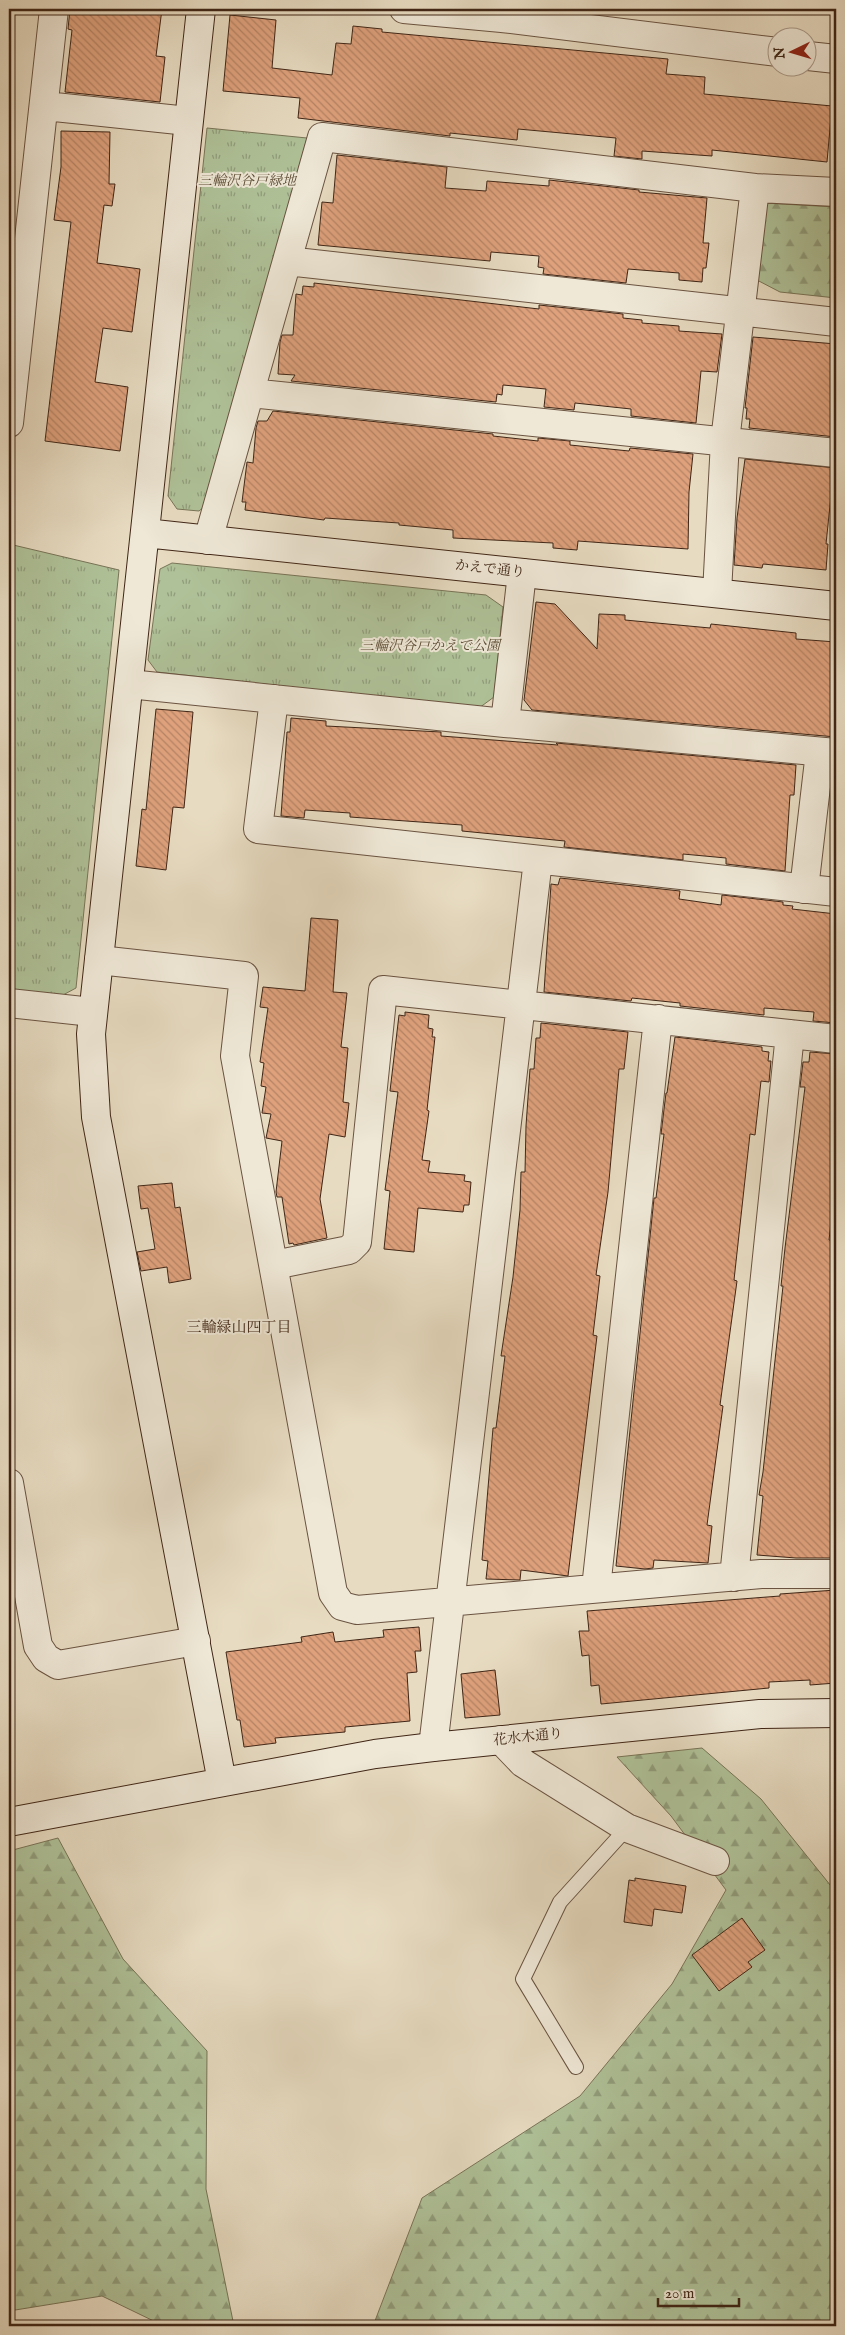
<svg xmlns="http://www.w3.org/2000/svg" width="845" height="2335" font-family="'IM FELL English','Noto Serif JP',serif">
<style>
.forest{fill:url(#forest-firs);stroke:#787457}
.park{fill:url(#park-tufts);stroke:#787457}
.building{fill:url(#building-back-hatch);stroke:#402616}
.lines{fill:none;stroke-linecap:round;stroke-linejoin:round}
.lane-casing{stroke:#6a5341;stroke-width:16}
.street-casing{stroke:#6a5341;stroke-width:30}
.secondary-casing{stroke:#402616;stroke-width:30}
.lane{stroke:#efe8d7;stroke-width:14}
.street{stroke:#efe8d7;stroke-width:28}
.secondary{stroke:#efe8d7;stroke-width:28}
.labels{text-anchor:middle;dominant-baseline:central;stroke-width:4;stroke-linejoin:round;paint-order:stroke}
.park-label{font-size:14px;font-style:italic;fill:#5c4d36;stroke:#efe8d7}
.street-label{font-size:14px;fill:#402616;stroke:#efe8d7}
.neighbourhood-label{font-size:15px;fill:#402616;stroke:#efe8d7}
</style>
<defs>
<pattern id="forest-firs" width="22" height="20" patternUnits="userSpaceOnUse" patternTransform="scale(1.25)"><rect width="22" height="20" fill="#afc198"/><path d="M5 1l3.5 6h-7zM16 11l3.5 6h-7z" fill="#909d7b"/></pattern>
<pattern id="park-tufts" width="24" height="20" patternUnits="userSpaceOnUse" patternTransform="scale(1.25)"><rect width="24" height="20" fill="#afc198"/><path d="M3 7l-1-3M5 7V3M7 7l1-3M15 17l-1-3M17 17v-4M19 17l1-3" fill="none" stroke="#909d7b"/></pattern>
<pattern id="building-back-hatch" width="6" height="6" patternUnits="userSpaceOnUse" patternTransform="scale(1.25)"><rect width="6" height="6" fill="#dea17c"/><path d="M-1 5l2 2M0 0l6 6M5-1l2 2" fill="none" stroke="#b58365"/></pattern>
</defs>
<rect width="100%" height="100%" fill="#e7dbc1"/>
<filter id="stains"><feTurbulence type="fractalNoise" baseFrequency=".004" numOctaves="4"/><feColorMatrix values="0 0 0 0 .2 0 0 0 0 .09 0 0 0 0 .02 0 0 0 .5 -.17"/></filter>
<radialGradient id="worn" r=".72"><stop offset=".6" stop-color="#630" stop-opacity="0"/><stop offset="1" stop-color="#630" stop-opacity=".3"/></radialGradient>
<path class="forest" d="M764 203 836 207V298L780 292 755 279Z
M702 1748 761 1799 835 1891 836 1897V2326H373L422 2198 580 2096 672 1984 726 1890 671 1816 617 1757Z
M58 1838 123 1959 207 2051 206 2189 234 2326H164L102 2296 9 2311V1851Z"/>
<path class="park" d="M207 128 307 138 205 506 199 511 177 509 168 496Z
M9 544 119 570 76 988 63 995 9 990Z
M172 563 486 595 503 607 494 697 479 708 157 672 148 660 160 569Z"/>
<path class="building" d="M70 9H162L156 56 165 57 160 102 65 92 72 30 68 29Z
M230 15 276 20 272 68 332 75 336 43 351 44 353 26 382 29V32L668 59 666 74 705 77 704 94 832 106 827 162 712 150V156L642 151V159L614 156 616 138 518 129 517 140 450 133V136L298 118 300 98 223 91Z
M61 131 110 132 109 184H115L112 206 104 205 97 263 140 269 132 332 103 328 95 382 128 387 120 451 45 441 71 222 54 220 61 167Z
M337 155 447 167 445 188 486 191 487 181 549 186V180L639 190V192L707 198 703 243H709L706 268H703L702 282 679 280V273L628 269 626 283 543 274 544 268 538 267 539 256 491 252 490 261 318 245 322 202 333 203Z
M314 283 539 309V305L623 314V318L642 320V323L679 326V331L722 334 717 372 701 371 696 423 631 416V409L575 403 574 410 544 407 546 389 503 385 502 395 497 394 496 402 291 381 295 375 278 374 280 342 282 335H293L296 294 302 295 303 286 314 287Z
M753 337 836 344V437L749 428 750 419H746L747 408H745Z
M273 411 493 434V436L538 441V438L570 441V445L629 451 630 448 693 454 689 492 688 549 578 541 577 550 553 548V543L453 538V530L399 525V523L325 518 324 520 245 510 246 502H242L247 462 253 463 256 428 258 421H267Z
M745 459 836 468V497L831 496 826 544H828L826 570 763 564 762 568 734 565 737 518Z
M536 602 555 604 597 649 599 614 625 615V620L710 628 711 624 796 633V639L836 642V737L532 710 524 700Z
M156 709 193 712 184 808 173 807 166 870 136 866 142 809 146 810Z
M291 718 326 721V726L441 732V736L558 745 556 743 796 765 794 795H790L785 871 726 864V858L683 854V860L564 847 565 841 462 831V825L350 817V813L305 810 304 818 281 816 287 732H290Z
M560 878 680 891 679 899 721 905 722 895 783 902V905L793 906 792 909 836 914V1023L813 1021 814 1012 764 1008V1015L680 1006V1003L632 998 631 1001 544 992 551 884 558 885Z
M311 918 338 920 333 992 347 993 341 1047 348 1048 343 1102 349 1103 345 1137 329 1134 320 1199 327 1238 294 1245 293 1243 289 1244 282 1197H277L276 1192 282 1141 266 1138 271 1114 262 1113 266 1087 261 1086 264 1063 260 1062 268 1008 260 1007 263 987 305 991Z
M405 1012 429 1015 428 1028 433 1029 432 1037H435L427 1110 429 1111 422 1160 430 1161 428 1172 465 1175 464 1181 471 1182 469 1205H464L463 1212 418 1208 414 1252 384 1249 390 1191 385 1190 398 1092 390 1091 399 1015 405 1016Z
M541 1023 628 1032 624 1069H619L608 1192 596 1275 600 1276 593 1335 597 1336 568 1576 521 1570 520 1580 486 1579 488 1561 482 1560 493 1428H496L505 1356H501L513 1277 520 1210 521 1172H525L526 1126 530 1069H534L536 1038H540Z
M675 1037 762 1047V1051L769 1052 768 1061H771L769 1082 761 1081 755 1135 750 1134 734 1280 737 1281 720 1405 723 1406 707 1525 712 1526 708 1563 654 1560 653 1568 645 1569 616 1566 654 1198H656L664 1134H661L666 1093H667Z
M810 1052 836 1054V1177L829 1240 836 1241V1558H796L757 1555 763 1496 759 1495 763 1472 783 1286H781L785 1248 805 1087H800L803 1062H809Z
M172 1183 175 1208 180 1207 191 1279 169 1283 167 1267 141 1271 137 1252 155 1249 148 1208 141 1209 138 1186Z
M836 1590V1638H833L836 1683 810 1685V1680L769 1682V1688L601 1704 599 1685 591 1686 589 1655 582 1656 579 1631H589L587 1611 780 1596V1594Z
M419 1627 421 1651H415L417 1672 407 1673 410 1721 345 1727V1732L275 1738 276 1743 244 1747 240 1720H237L226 1652 302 1642 301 1637 333 1632 335 1642 384 1637 383 1630Z
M495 1670 500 1715 465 1718 461 1674Z
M635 1878 686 1886 682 1913 654 1909 652 1926 624 1922 629 1880 635 1881Z
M742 1918 765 1950 748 1962 752 1967 719 1991 692 1955Z"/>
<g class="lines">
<g class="lane-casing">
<path id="lane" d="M576 2067 523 1979 560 1902 627 1828"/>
</g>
<g class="street-casing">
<path id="street" d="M404 9 502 18 778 52
M808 56 836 59
M45 106 188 121
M287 261 836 322
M250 393 836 453
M9 423 54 9
M208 540 322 137 755 188 836 192
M717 593 725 441 755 188
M129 684 505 723 836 753
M274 699 258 829 836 892
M505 723 522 573
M804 889 820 752
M99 960 244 976 235 1056 333 1593 342 1606 357 1610 761 1574H836
M9 1003 92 1012
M274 1265 349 1250 357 1242 383 990 836 1039
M9 1483 38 1646 46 1658 58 1665 196 1641
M734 1577 790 1034
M596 1588 658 1019
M501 1740 523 1763 627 1828 715 1861
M433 1747 538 860"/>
</g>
<g class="secondary-casing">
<path id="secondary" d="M201 9 91 1034 96 1117 222 1782
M145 533 836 606
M9 1822 375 1754 433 1747 760 1714 836 1713"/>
</g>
<use href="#lane" class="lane"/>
<use href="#street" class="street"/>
<use href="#secondary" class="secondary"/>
</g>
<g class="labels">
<g class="park-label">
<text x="247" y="181">三輪沢谷戸緑地</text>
<text x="430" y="646">三輪沢谷戸かえで公園</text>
</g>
<g class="street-label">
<text transform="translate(490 569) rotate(6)">かえで通り</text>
<text transform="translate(528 1737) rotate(-6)">花水木通り</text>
</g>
<g class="neighbourhood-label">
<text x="239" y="1327">三輪緑山四丁目</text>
</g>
</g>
<rect width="845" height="2335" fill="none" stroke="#e7dbc1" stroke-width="30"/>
<rect x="10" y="10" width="825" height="2315" fill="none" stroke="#402616" stroke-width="2.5"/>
<rect x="15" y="15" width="815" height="2305" fill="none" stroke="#402616"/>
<g transform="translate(792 52) rotate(265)"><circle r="24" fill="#efe8d7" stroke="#a99a8a"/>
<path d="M0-4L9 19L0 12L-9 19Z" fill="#8f2418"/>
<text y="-8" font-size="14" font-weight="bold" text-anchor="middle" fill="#402616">N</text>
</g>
<path d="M658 2298v8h81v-8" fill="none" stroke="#402616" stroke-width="2.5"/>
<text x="665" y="2298" font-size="15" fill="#402616" stroke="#efe8d7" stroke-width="4" paint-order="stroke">20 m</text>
<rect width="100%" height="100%" filter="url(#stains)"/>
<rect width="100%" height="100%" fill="url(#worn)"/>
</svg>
